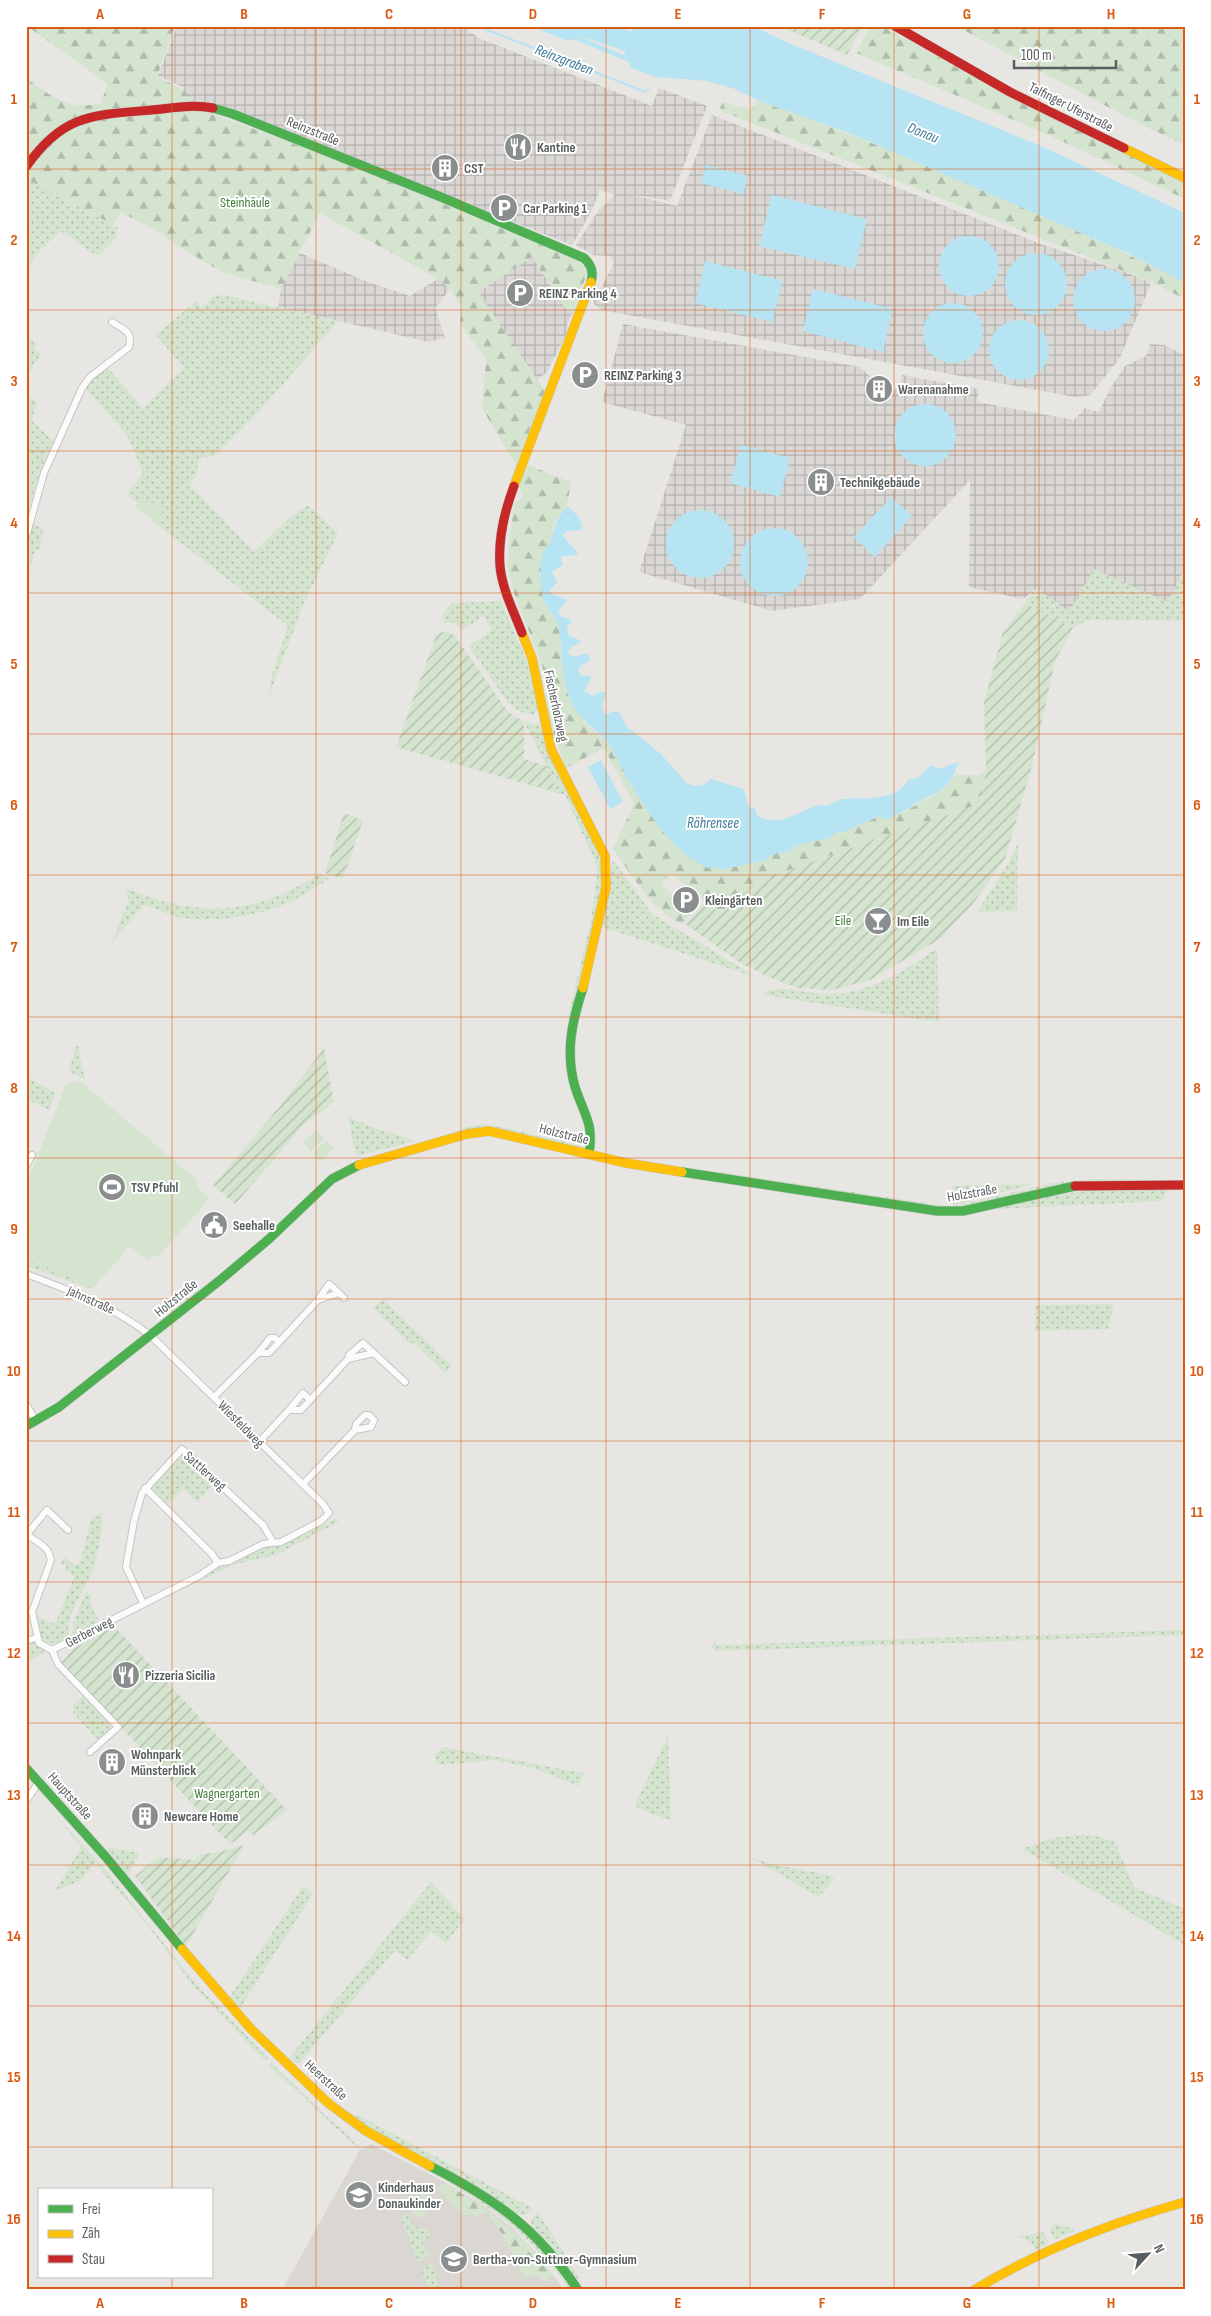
<svg xmlns="http://www.w3.org/2000/svg" width="1211" height="2316" font-family="'Sofia Sans Condensed',sans-serif">
<style>
.industrial{fill:url(#industrial-grid)}
.education{fill:#dad6d2}
.grass{fill:url(#grass-dots)}
.forest{fill:url(#forest-firs)}
.garden{fill:url(#garden-furrows)}
.pitch{fill:#d4e4cf}
.water{fill:#b7e4f2;fill-rule:evenodd}
.lines{fill:none;stroke-linecap:round;stroke-linejoin:round}
.stream{stroke:#b7e4f2;stroke-width:2}
.street-casing{stroke:#c4c4c4;stroke-width:8}
.fast-casing{stroke:#c3c4c4;stroke-width:10}
.slow-casing{stroke:#c3c4c4;stroke-width:10}
.jam-casing{stroke:#c3c4c4;stroke-width:10}
.street{stroke:#fcfbfb;stroke-width:6}
.fast{stroke:#4caf50;stroke-width:9}
.slow{stroke:#ffc107;stroke-width:9}
.jam{stroke:#c62828;stroke-width:9}
.rail{stroke:#e0e0e0;stroke-width:2;stroke-dasharray:1 6;stroke-linecap:butt}
.grid{fill:none;stroke:#da5a14;stroke-width:1;stroke-opacity:0.55}
.labels{text-anchor:middle;dominant-baseline:central;stroke-width:4;stroke-linejoin:round;paint-order:stroke}
.street-label{font-size:14px;fill:#595e60;stroke:#fff}
.poi-label{font-size:14px;font-weight:bold;fill:#595e60;stroke:#fff;text-anchor:start}
.park-label{font-size:14px;fill:#427f39;stroke:#fff}
.water-label{font-size:15px;font-style:italic;fill:#3d7a98;stroke:#fff}
.neatline{fill:none;stroke:#da5a14;stroke-width:2}
.grid-label{font-size:16px;text-anchor:middle;font-weight:bold;fill:#da5a14}
</style>
<defs>
<pattern id="industrial-grid" width="8" height="8" patternUnits="userSpaceOnUse" patternTransform="scale(1.25)"><rect width="8" height="8" fill="#dad7d4"/><path d="M0 4h8M4 0v8" fill="none" stroke="#b4b2af"/></pattern>
<pattern id="grass-dots" width="8" height="8" patternUnits="userSpaceOnUse" patternTransform="scale(1.25)"><rect width="8" height="8" fill="#d4e4cf"/><path d="M2 2h.1M6 6h.1" fill="none" stroke="#afbcab" stroke-width="1.8" stroke-linecap="round"/></pattern>
<pattern id="forest-firs" width="22" height="20" patternUnits="userSpaceOnUse" patternTransform="scale(1.25)"><rect width="22" height="20" fill="#d4e4cf"/><path d="M5 1l3.5 6h-7zM16 11l3.5 6h-7z" fill="#afbcab"/></pattern>
<pattern id="garden-furrows" width="10" height="10" patternUnits="userSpaceOnUse" patternTransform="scale(1.25)"><rect width="10" height="10" fill="#d4e4cf"/><path d="M-1 1l2-2M0 10L10 0M9 11l2-2" fill="none" stroke="#afbcab"/></pattern>
</defs>
<rect width="100%" height="100%" fill="#e8e6e3"/>
<path class="industrial" d="M177 26H461L481 39 652 106 659 88 707 106 670 201 630 194 677 206 712 115 1041 244 1125 272 1151 283 1120 358 1090 395 1075 397 601 310 593 303 614 263 610 256 593 255 576 245 599 210 615 195 600 190 591 212 572 245 219 106 190 100 160 101 185 88 158 76Z
M300 253 368 282 410 296 438 279 450 289 435 308 445 338 429 342 278 307 281 289Z
M532 257 566 309 574 312 571 315 567 325 569 329 547 372 537 380 478 292Z
M623 324 860 367 878 384 899 390 902 375 979 389 977 402 1074 420 1085 408 1099 412 1110 389 1125 366 1146 356 1150 344 1164 345 1185 355V568L1168 602 1069 612 1037 588 1023 599 969 587 970 480 860 599 773 611 639 572 686 425 602 402Z"/>
<path class="education" d="M371 2144 433 2176 481 2204 512 2228 539 2256 564 2290H282L360 2150Z"/>
<path class="grass" d="M26 179 118 228 116 238 99 255 94 254 61 231 40 250 26 271Z
M223 295 338 321 256 415 215 456 202 458 199 461 196 476 189 484 254 552 287 520 307 505 338 533 303 606 268 698 272 675 288 626 154 522 162 511 143 496 137 503 126 494 143 473 127 435 86 389C92 381 98 369 109 369L143 408 184 368 156 335 197 300 201 309 213 296Z
M26 338 37 343 34 349 41 354 26 378Z
M26 396 37 402 32 421 53 441 40 471 26 517Z
M33 523 43 530 40 550 35 551 26 582V550Z
M1185 568V621L1088 620 1073 628 1025 603 1036 588 1069 612 1094 569 1168 602Z
M501 601 527 662 538 710 533 715 518 711 508 703 469 646 492 630 483 616 463 630 454 622 445 623 442 616 452 603Z
M524 722 540 725C545 740 550 756 557 771 570 799 591 826 599 856 609 895 579 983 567 1022L591 920 598 868 565 795 558 793 547 766Z
M1018 843 1017 911 977 912 1009 862Z
M614 861 652 914 756 977 602 927 610 885 611 865Z
M319 874 330 879C316 885 304 896 290 902 258 917 212 923 177 917 166 914 155 908 144 905L112 942 129 899 125 893 128 889C198 918 254 916 319 874Z
M937 948 939 1022 763 995C772 982 809 994 825 994 866 995 904 972 937 948Z
M77 1042 85 1080 69 1071Z
M26 1077 55 1093 49 1110 26 1099Z
M348 1117 377 1129 416 1141 356 1156Z
M483 1124 506 1128 585 1147 581 1149 493 1128H475L435 1141V1139L475 1125Z
M719 1172 947 1206V1208L721 1174Z
M1094 1179 1165 1180 1069 1183 963 1206H954L1054 1183Z
M1033 1184 953 1205 952 1186Z
M1117 1188 1165 1189 1167 1191 1163 1201 995 1209 958 1217C1014 1203 1060 1192 1117 1188Z
M26 1233 92 1289 26 1266Z
M383 1299 452 1366 445 1373 413 1342 411 1345 373 1308Z
M1114 1304 1108 1329 1035 1331V1305Z
M176 1457H189L214 1484 197 1502 183 1489 167 1506 152 1491 150 1487Z
M102 1513C102 1535 98 1558 89 1579 81 1597 65 1616 69 1637L57 1643H47L40 1636 38 1617 53 1623 56 1622 74 1578 72 1574 64 1570 66 1566 61 1563 64 1557 75 1565 80 1563 91 1519Z
M335 1519 339 1522 276 1555 232 1565 114 1623 213 1568 263 1546 286 1543Z
M86 1592 91 1596 90 1602 98 1619 94 1624 73 1634V1623Z
M1185 1630V1635L715 1651 711 1646 715 1642 717 1645Z
M35 1642 42 1650H47L26 1664V1643Z
M84 1695 111 1726 110 1731 99 1741 73 1713V1705Z
M668 1736 671 1821 638 1808 635 1804Z
M442 1747 584 1773 579 1786 533 1768 495 1760 439 1765 435 1761 436 1754Z
M61 1821 105 1869 196 1984 268 2058 265 2061 194 1987 148 1926 95 1863 82 1880 55 1891 81 1848Z
M1082 1834 1097 1836 1115 1842 1134 1887 1185 1909V1945L1022 1849 1053 1838Z
M109 1847 139 1853 128 1875 109 1854 107 1851Z
M750 1857 772 1864 832 1876 834 1879 819 1897Z
M431 1882 465 1919 446 1943 431 1931 407 1960 395 1950 298 2065 290 2057Z
M303 1886 313 1894 240 2008 229 1998Z
M271 2062 330 2120 347 2133 360 2150 269 2066Z
M356 2114 534 2209 525 2215H518L357 2120Z
M437 2175C447 2177 456 2183 465 2189 507 2214 545 2248 572 2290H569C536 2238 489 2206 437 2175Z
M407 2212 414 2227 425 2228 431 2236 422 2241 430 2255 418 2263 401 2218Z
M538 2212 579 2277 575 2280 530 2227 532 2219Z
M1057 2224 1074 2229 1075 2231 1055 2239C1051 2235 1050 2231 1052 2226Z
M1039 2232 1044 2233 1048 2241 1047 2244 1035 2250 1032 2243 1018 2236H1025Z
M431 2262 437 2274 435 2280 442 2290H429L421 2269Z"/>
<path class="forest" d="M27 26H175L157 77 183 89 200 109 343 162 580 261 587 273 574 312 566 309 532 257 478 292 545 391 516 465 482 408 486 360 460 323 462 308 450 289 438 279 320 213 281 289 222 272 186 251 156 231 121 212 114 225 26 179V78C55 98 63 109 100 104L108 84Z
M871 26H883L1015 100 1185 181V199L1042 132 856 53Z
M956 26H1185V145L1138 123Z
M759 101C904 153 1047 213 1185 283V299L1151 282 719 110 723 102 750 110Z
M528 465 571 482 567 506 559 515 553 527 551 541 541 557 543 596 559 626 562 662 584 722 608 743 650 814 673 842 693 860 713 867 763 861 778 852 784 853 801 844 830 838 834 833 843 832 880 816 904 812 944 789 955 775H979L986 771 979 804 760 880 719 913 705 903 701 896 672 874 662 881 663 886 691 913 682 925C650 907 634 878 613 849L634 804 604 748 566 768 550 723 542 664 515 596 507 565 514 504 523 497 519 484Z
M444 2183C487 2208 523 2235 553 2275L545 2281 535 2275 524 2277C512 2254 503 2230 485 2212L478 2217 471 2214 463 2216 438 2189Z"/>
<path class="garden" d="M779 26H863L847 55Z
M1025 603 1073 628 1055 661 1032 766 1005 859 972 905 940 939 870 980 832 990 798 988 771 978 742 964 685 924 705 903 720 913 760 880 979 804 986 771 984 702 1003 632Z
M442 632H447L455 636 508 712 524 722V759L547 766 558 793 396 747 436 635Z
M344 813 363 820 343 879 325 873Z
M324 1048 334 1102 303 1126 235 1204 213 1185 281 1105Z
M112 1624 287 1810 253 1835 248 1831 232 1843H229L61 1663 73 1649 95 1637Z
M244 1845 186 1946 135 1876 158 1857 196 1860 197 1855 219 1852Z"/>
<path class="pitch" d="M143 496 163 511 155 522 135 506Z
M80 1081 196 1179 198 1189 210 1198 159 1256 151 1257 148 1261 130 1246 92 1289 56 1270 26 1261V1184L66 1084Z
M316 1130 324 1138 311 1152 303 1143Z
M326 1140 334 1148 321 1162 313 1154Z
M422 2194H426L435 2204 418 2219 409 2209V2206Z"/>
<path class="water" d="M530 26H617L632 32 633 29 626 26H757L765 32 791 44 1041 146 1185 213V283L1127 253 849 133 759 101 735 89 707 81 656 77 631 68 629 62 573 39 568 41ZM574 34 625 51 624 54 628 57Z
M706 165 748 176 743 194 701 183Z
M772 195 867 219 855 269 759 246Z
M939 266a30 30 0 1 1 60 0a30 30 0 1 1-60 0Z
M1005 284a31 31 0 1 1 62 0a31 31 0 1 1-62 0Z
M705 261 783 281 772 322 695 303Z
M1073 300a31 31 0 1 1 62 0a31 31 0 1 1-62 0Z
M813 289 893 309 883 352 803 331Z
M923 333a30 30 0 1 1 60 0a30 30 0 1 1-60 0Z
M989 350a30 30 0 1 1 60 0a30 30 0 1 1-60 0Z
M894 435a31 31 0 1 1 62 0a31 31 0 1 1-62 0Z
M741 445 790 458 780 497 730 483Z
M891 497 912 516 875 557 854 537Z
M567 506C576 513 582 519 582 530L567 531 562 535 578 553 576 555 563 556 561 559 563 565 552 572 557 582 550 590 552 594 566 599 567 602 561 607 558 612 562 617 568 618 572 622 568 625 567 632 570 636 582 641 570 648 568 654 575 657 587 653 591 660 580 666 578 671 582 676H592L584 691 593 696 602 691 606 693 602 705 605 715 614 711 619 712 626 726 661 754 687 783 695 786 703 785 711 779 744 789 748 806 755 809 757 816C780 828 798 812 818 805 829 808 834 800 844 799 864 797 897 802 908 780L917 778 931 765 939 769 959 762C948 792 941 789 917 803 906 810 897 815 886 820L879 816 843 832 834 833 830 838 801 844 784 853 778 852 763 861 724 869 713 867 711 869C674 856 647 811 627 778 621 767 615 753 607 742 594 727 581 721 572 703 560 680 563 652 559 628 557 616 547 609 543 598 541 589 539 565 542 556 543 550 549 546 551 540 555 526 557 517 567 506Z
M666 544a34 34 0 1 1 68 0a34 34 0 1 1-68 0Z
M740 562a34 34 0 1 1 68 0a34 34 0 1 1-68 0Z
M601 760 623 802 610 809 588 767Z"/>
<g class="lines">
<path class="stream" d="M477 26 646 92 649 88"/>
<g class="street-casing">
<path id="street" d="M26 537 44 473 82 388 90 377 129 347C133 331 124 330 112 322
M26 1166 32 1155
M26 1274C71 1291 113 1306 151 1336L323 1504 329 1513 321 1521 281 1542 263 1544 229 1561 218 1563 199 1576 52 1650 39 1643 32 1612 51 1560 48 1551 42 1545 26 1534
M318 1300 329 1284 339 1293
M258 1353 270 1338H275L279 1342
M348 1359 349 1355 363 1343 405 1382
M214 1397 258 1353H269L318 1300 339 1293 344 1298
M26 1404 36 1421
M289 1410 303 1393 310 1400
M259 1442 289 1410H301L348 1359 374 1353
M303 1484 355 1430 356 1424 365 1415H369L374 1420 371 1427 355 1430
M145 1488 212 1554 218 1563
M27 1534 47 1510 68 1530
M143 1603 126 1567 134 1521 142 1493 182 1449 263 1525 273 1542
M26 1641 36 1638
M52 1650 58 1664 118 1727 90 1752
M26 1801 39 1782"/>
</g>
<g class="fast-casing">
<path id="fast" d="M213 108 233 114 441 197 584 258C591 265 594 271 591 282
M583 988C572 1021 565 1052 575 1087 584 1115 594 1122 589 1154
M682 1172 937 1211H963L1075 1186
M26 1426 59 1407 219 1281 269 1239 332 1179 359 1165
M26 1768 105 1856 182 1949
M430 2166C495 2199 537 2228 578 2290"/>
</g>
<g class="slow-casing">
<path id="slow" d="M1124 148 1185 178
M514 486 591 282
M522 633 532 658 551 749 605 856 606 887 583 988
M359 1165 467 1134 489 1131 626 1163 682 1172
M182 1949 251 2029 328 2103 366 2131 430 2166
M974 2290C1040 2250 1110 2223 1185 2202"/>
</g>
<g class="jam-casing">
<path id="jam" d="M895 26 1010 92 1124 148
M26 167C63 114 92 115 152 110 172 108 192 104 213 108
M514 486C505 510 498 540 500 566 502 589 514 612 522 633
M1075 1186 1185 1185"/>
</g>
<use href="#street" class="street"/>
<use href="#fast" class="fast"/>
<use href="#slow" class="slow"/>
<use href="#jam" class="jam"/>
<path class="rail" d="M940 26 1185 155"/>
</g>
<path class="grid" d="M172 26V2190M316 26V2290M461 26V2290M606 26V2290M750 26V2290M894 26V2290M1039 26V2290M26 169H1185M26 310H1185M26 451H1185M26 593H1185M26 734H1185M26 875H1185M26 1017H1185M26 1158H1185M26 1299H1185M26 1441H1185M26 1582H1185M26 1723H1185M26 1865H1185M26 2006H1185M26 2147H1185M172 2277V2290"/>
<defs>
<g id="restaurant-disc" transform="scale(1.4375)"><circle r="9.5" fill="#8b8e8e" stroke="#fff"/><path d="M-5-6h1v4h1v-4h1v4h1v-4h1v5L-1.5 .5V6h-2V.5L-5-1ZM5-6V6H3V1.5H1.5Q1.5-4 5-6Z" fill="#fff"/></g>
<g id="building-disc" transform="scale(1.4375)"><circle r="9.5" fill="#8b8e8e" stroke="#fff"/><path d="M-4-6H4V6H1V3H-1V6H-4ZM-2.5-4.3h1.7v1.8h-1.7ZM.8-4.3h1.7v1.8H.8ZM-2.5-1h1.7V.8h-1.7ZM.8-1h1.7V.8H.8Z" fill="#fff"/></g>
<g id="parking-disc" transform="scale(1.4375)"><circle r="9.5" fill="#8b8e8e" stroke="#fff"/><path d="M-3.5-5.5H1a3.5 3.5 0 0 1 0 7H-1V5.5H-3.5ZM-1-3.4V-.6H.8a1.4 1.4 0 0 0 0-2.8Z" fill="#fff"/></g>
<g id="bar-disc" transform="scale(1.4375)"><circle r="9.5" fill="#8b8e8e" stroke="#fff"/><path d="M-6-5H6L.8 .8V4.5H3.5V6h-7V4.5H-.8V.8Z" fill="#fff"/></g>
<g id="stadium-disc" transform="scale(1.4375)"><circle r="9.5" fill="#8b8e8e" stroke="#fff"/><path d="M0-5a6.5 5 0 1 0 0 10a6.5 5 0 1 0 0-10ZM-3.5-1.8h7v3.6h-7Z" fill="#fff"/></g>
<g id="civic-disc" transform="scale(1.4375)"><circle r="9.5" fill="#8b8e8e" stroke="#fff"/><path d="M-.6-6.5H3V-4.5H.6V-3L4-1V1h2V6H-6V1h2V-1L-.6-3ZM-1.2 2.5V6h2.4V2.5Z" fill="#fff"/></g>
<g id="school-disc" transform="scale(1.4375)"><circle r="9.5" fill="#8b8e8e" stroke="#fff"/><path d="M0-5L7-2L0 1L-7-2ZM-4 1L0 2.5L4 1V4Q0 6-4 4Z" fill="#fff"/></g>
</defs>
<g fill-rule="evenodd">
<use href="#restaurant-disc" x="518" y="147"/>
<use href="#building-disc" x="445" y="168"/>
<use href="#parking-disc" x="504" y="208"/>
<use href="#parking-disc" x="520" y="293"/>
<use href="#parking-disc" x="585" y="375"/>
<use href="#building-disc" x="879" y="389"/>
<use href="#building-disc" x="821" y="482"/>
<use href="#parking-disc" x="686" y="900"/>
<use href="#bar-disc" x="878" y="921"/>
<use href="#stadium-disc" x="112" y="1187"/>
<use href="#civic-disc" x="214" y="1225"/>
<use href="#restaurant-disc" x="126" y="1675"/>
<use href="#building-disc" x="112" y="1762"/>
<use href="#building-disc" x="145" y="1816"/>
<use href="#school-disc" x="359" y="2195"/>
<use href="#school-disc" x="454" y="2259"/>
</g>
<g class="labels">
<g class="street-label">
<text transform="translate(1071 107) rotate(27)">Talfinger Uferstraße</text>
<text transform="translate(313 131) rotate(22)">Reinzstraße</text>
<text transform="translate(556 706) rotate(78)">Fischerholzweg</text>
<text transform="translate(564 1134) rotate(14)">Holzstraße</text>
<text transform="translate(972 1193) rotate(-10)">Holzstraße</text>
<text transform="translate(176 1298) rotate(-39)">Holzstraße</text>
<text transform="translate(91 1300) rotate(24)">Jahnstraße</text>
<text transform="translate(241 1424) rotate(45)">Wiesfeldweg</text>
<text transform="translate(205 1471) rotate(42)">Sattlerweg</text>
<text transform="translate(89 1632) rotate(-27)">Gerberweg</text>
<text transform="translate(70 1796) rotate(48)">Hauptstraße</text>
<text transform="translate(326 2080) rotate(43)">Heerstraße</text>
</g>
<g class="poi-label">
<text x="537" y="147">Kantine</text>
<text x="464" y="168">CST</text>
<text x="523" y="208">Car Parking 1</text>
<text x="539" y="293">REINZ Parking 4</text>
<text x="604" y="375">REINZ Parking 3</text>
<text x="898" y="389">Warenanahme</text>
<text x="840" y="482">Technikgebäude</text>
<text x="705" y="900">Kleingärten</text>
<text x="897" y="921">Im Eile</text>
<text x="131" y="1187">TSV Pfuhl</text>
<text x="233" y="1225">Seehalle</text>
<text x="145" y="1675">Pizzeria Sicilia</text>
<text x="131" y="1754">Wohnpark<tspan x="131" dy="16">Münsterblick</tspan></text>
<text x="164" y="1816">Newcare Home</text>
<text x="378" y="2187">Kinderhaus<tspan x="378" dy="16">Donaukinder</tspan></text>
<text x="473" y="2259">Bertha-von-Suttner-Gymnasium</text>
</g>
<g class="park-label">
<text x="245" y="202">Steinhäule</text>
<text x="843" y="920">Eile</text>
<text x="227" y="1793">Wagnergarten</text>
</g>
<g class="water-label">
<text transform="translate(564 60) rotate(21)">Reinzgraben</text>
<text transform="translate(923 133) rotate(22)">Donau</text>
<text x="713" y="823">Röhrensee</text>
</g>
</g>
<rect width="1211" height="2316" fill="none" stroke="#ffffff" stroke-width="55"/>
<rect x="38" y="2188" width="175" height="90" fill="#ffffff" stroke="#bdbfbf"/>
<rect x="48" y="2205" width="25" height="8" fill="#4caf50" stroke="#bdbfbf"/>
<text x="82" y="2214" font-size="15" fill="#595e60">Frei</text>
<rect x="48" y="2230" width="25" height="8" fill="#ffc107" stroke="#bdbfbf"/>
<text x="82" y="2238" font-size="15" fill="#595e60">Zäh</text>
<rect x="48" y="2255" width="25" height="8" fill="#c62828" stroke="#bdbfbf"/>
<text x="82" y="2264" font-size="15" fill="#595e60">Stau</text>
<g transform="translate(1148 2254) rotate(64)" stroke="#ffffff" stroke-width="4" paint-order="stroke">
<path d="M0-4L9 19L0 12L-9 19Z" fill="#595e60"/>
<text y="-8" font-size="14" font-weight="bold" text-anchor="middle" fill="#595e60">N</text>
</g>
<path d="M1014 60v8h102v-8" fill="none" stroke="#595e60" stroke-width="2.5"/>
<text x="1021" y="60" font-size="15" fill="#595e60" stroke="#ffffff" stroke-width="4" paint-order="stroke">100 m</text>
<rect x="28" y="28" width="1156" height="2260" class="neatline"/>
<g class="grid-label">
<text x="100" y="19">A</text>
<text x="244" y="19">B</text>
<text x="389" y="19">C</text>
<text x="533" y="19">D</text>
<text x="678" y="19">E</text>
<text x="822" y="19">F</text>
<text x="967" y="19">G</text>
<text x="1111" y="19">H</text>
<text x="14" y="104">1</text>
<text x="1197" y="104">1</text>
<text x="14" y="245">2</text>
<text x="1197" y="245">2</text>
<text x="14" y="386">3</text>
<text x="1197" y="386">3</text>
<text x="14" y="528">4</text>
<text x="1197" y="528">4</text>
<text x="14" y="669">5</text>
<text x="1197" y="669">5</text>
<text x="14" y="810">6</text>
<text x="1197" y="810">6</text>
<text x="14" y="952">7</text>
<text x="1197" y="952">7</text>
<text x="14" y="1093">8</text>
<text x="1197" y="1093">8</text>
<text x="14" y="1234">9</text>
<text x="1197" y="1234">9</text>
<text x="14" y="1376">10</text>
<text x="1197" y="1376">10</text>
<text x="14" y="1517">11</text>
<text x="1197" y="1517">11</text>
<text x="14" y="1658">12</text>
<text x="1197" y="1658">12</text>
<text x="14" y="1800">13</text>
<text x="1197" y="1800">13</text>
<text x="14" y="1941">14</text>
<text x="1197" y="1941">14</text>
<text x="14" y="2082">15</text>
<text x="1197" y="2082">15</text>
<text x="14" y="2224">16</text>
<text x="1197" y="2224">16</text>
<text x="100" y="2308">A</text>
<text x="244" y="2308">B</text>
<text x="389" y="2308">C</text>
<text x="533" y="2308">D</text>
<text x="678" y="2308">E</text>
<text x="822" y="2308">F</text>
<text x="967" y="2308">G</text>
<text x="1111" y="2308">H</text>
</g>
</svg>
